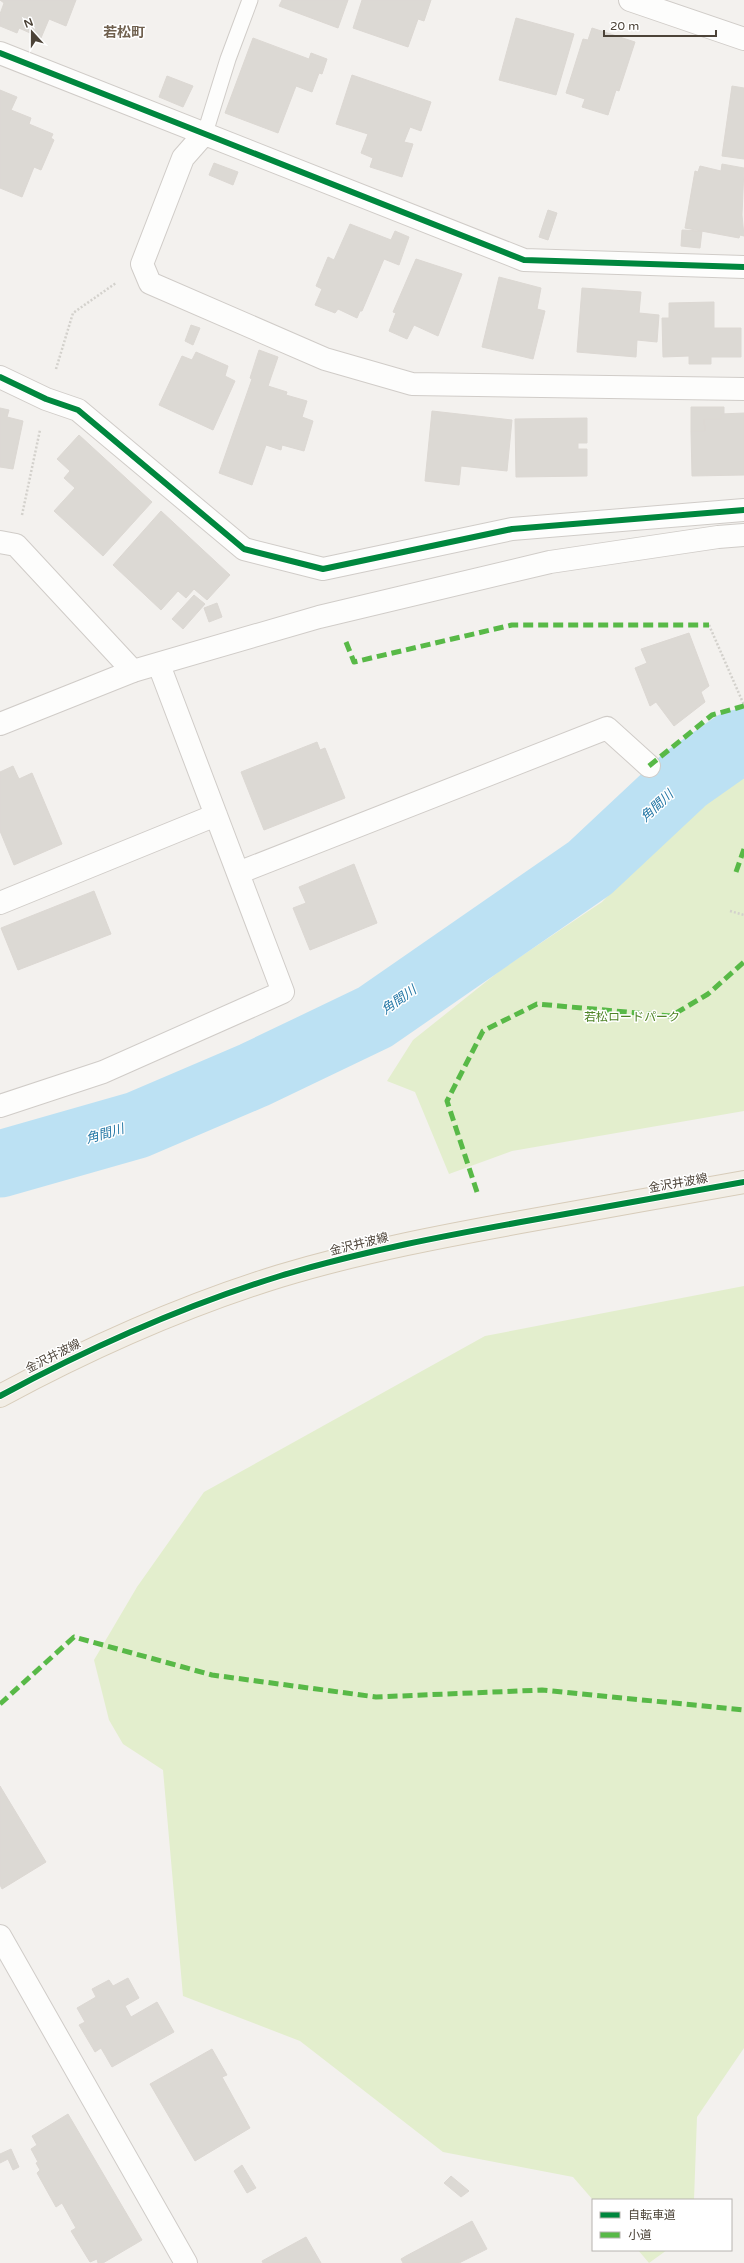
<svg xmlns="http://www.w3.org/2000/svg" width="744" height="2263" font-family="'Varela Round','Noto Sans JP',sans-serif">
<style>
.green{fill:#e3eecd}
.lines{fill:none;stroke-linecap:round;stroke-linejoin:round}
.river{stroke:#bce1f3;stroke-width:67}
.building{fill:#dcd9d4;stroke:#dcd8d3}
.service-casing{stroke:#d0ccc8;stroke-width:17}
.minor-casing{stroke:#d0ccc8;stroke-width:24}
.tertiary-casing{stroke:#d0ccc8;stroke-width:24}
.primary-casing{stroke:#d7ccba;stroke-width:24}
.path{stroke:#d3d1cc;stroke-width:2.5;stroke-dasharray:2 2;stroke-linecap:butt}
.service{stroke:#fdfdfc;stroke-width:15}
.minor{stroke:#fdfdfc;stroke-width:22}
.tertiary{stroke:#fdfdfc;stroke-width:22}
.primary{stroke:#f2eee6;stroke-width:22}
.quiet{stroke:#58b947;stroke-width:5;stroke-dasharray:10 5;stroke-linecap:butt}
.cycleway-casing{stroke:#fff;stroke-width:8}
.cycleway{stroke:#00873e;stroke-width:6}
.labels{text-anchor:middle;dominant-baseline:central;stroke-width:3;stroke-linejoin:round;paint-order:stroke}
.park-label{font-size:12px;fill:#4f8326;stroke:#fff}
.street-label{font-size:12px;fill:#4c4338;stroke:#fff}
.water-label{font-size:13px;font-style:italic;fill:#2578a6;stroke:#fff}
.quarter-label{font-size:14px;font-weight:bold;fill:#6f604e;stroke:#fff}
</style>
<rect width="100%" height="100%" fill="#f3f1ee"/>
<path class="green" d="M744 742V1111L512 1151 449 1174 415 1092 387 1081 413 1040 502 969 602 902 648 854 685 779 735 744Z
M744 1286V2048L697 2117 694 2200H593L573 2177 443 2152 300 2041 183 1996 163 1770 123 1744 109 1720 94 1660 137 1587 204 1492 485 1336Z
M638 2250H667L649 2263Z"/>
<g class="lines">
<path class="river" d="M0 1164 137 1125 254 1075 375 1017 590 868 685 779 735 744 744 742"/>
</g>
<path class="building" d="M0 0H76L66 26 49 19 41 38 19 28 17 33 0 26V14L4 3Z
M282 0H348L338 28 279 6Z
M362 0H431L424 21 418 19 408 47 353 28Z
M516 18 574 34 556 95 499 80Z
M592 28 635 42 619 91 616 90 608 115 582 107 585 99 566 93 583 39 588 40Z
M253 38 309 59 311 53 327 59 322 74 319 73 312 92 296 86 278 133 225 113Z
M352 75 431 102 421 131 410 127 404 142 413 144 402 177 370 167 373 158 361 153 368 134 336 124Z
M167 76 193 86 183 107 159 97Z
M732 86 744 88V159L722 156Z
M0 90 17 97 11 110 31 118 29 124 53 134 51 138 54 140 41 170 34 167 22 197 0 188Z
M214 163 238 172 233 185 209 175Z
M722 164 744 168 742 215 744 236 740 235 739 238 685 228 695 171 698 172 700 166 721 171Z
M548 210 557 213 548 240 539 237Z
M350 224 391 240 395 231 409 237 399 265 384 259 362 311H360L357 318 338 309 335 313 315 305 322 289 316 286 328 257 334 260Z
M682 230 702 231 700 248 681 246Z
M416 259 462 274 438 336 414 325 407 339 389 331 396 313 393 312Z
M499 277 541 288 537 309 545 311 533 359 482 347Z
M582 288 641 292 639 313 659 315 657 342 637 340 636 357 577 352Z
M714 302V328H741V357H711V364H689V356L663 357 662 318H669V303Z
M191 325 200 328 193 345 185 341Z
M259 350 278 357 268 386 287 392 286 395 307 401 302 417 313 421 304 451 282 445 281 450 266 445 252 485 219 473 252 379 250 378Z
M196 352 228 366 225 376 235 381 213 430 159 405 182 356 192 360Z
M691 407H724V414H721V419H704L705 431H691Z
M0 408 9 410 7 417 23 421 13 469 0 467Z
M432 411 512 420 507 471 461 466 459 485 425 481Z
M744 413V475L692 476 691 431H705L704 419H721V414Z
M587 418V443H578V449H587V476L516 477 515 419Z
M79 435 152 502 103 556 54 511 75 488 64 478 70 471 57 459Z
M161 511 230 575 207 600 194 589 186 598 178 591 161 610 113 565Z
M194 595 205 604 183 629 172 619Z
M217 603 222 617 209 622 204 608Z
M689 633 709 686 701 692 705 702 674 726 656 702 650 706 635 668 647 663 641 649Z
M317 742 320 750 325 748 345 798 264 830 241 772Z
M13 766 19 779 32 773 62 844 14 865 0 831V772Z
M354 864 377 923 310 950 293 908 306 903 299 887Z
M94 891 111 934 18 970 1 928Z
M0 1786 46 1862 2 1889 0 1885Z
M128 1978 139 1998 125 2006 131 2017 157 2002 174 2032 112 2067 101 2048 95 2052 79 2025 85 2022 77 2008 96 1997 92 1989 109 1980 113 1986Z
M212 2049 227 2075 222 2077 250 2128 195 2161 150 2084Z
M68 2114 142 2240 103 2263H98L97 2259 90 2262 71 2231 76 2228 62 2203 56 2207 37 2173 40 2170 36 2163 38 2162 31 2149 37 2145 32 2136Z
M11 2149 19 2167 13 2170 8 2159 0 2163V2154Z
M242 2165 256 2188 247 2193 234 2171Z
M451 2176 469 2191 461 2197 444 2183Z
M472 2221 487 2249 459 2263H403L401 2259 406 2256Z
M306 2237 321 2263H263L262 2261Z"/>
<g class="lines">
<g class="service-casing">
<path id="service" d="M205 133 228 59 250 0"/>
</g>
<g class="minor-casing">
<path id="minor" d="M630 0 744 39
M0 53 524 260 744 267
M205 133 183 158 142 264 150 283 325 359 412 384 744 389
M0 377 46 399 78 410 244 549 323 569 512 529 744 510
M0 542 16 545 133 671
M238 873 607 728 649 766
M0 903 216 815
M0 1106 103 1072 283 992 159 665
M0 1936 186 2263"/>
</g>
<g class="tertiary-casing">
<path id="tertiary" d="M0 724 133 671 319 617 550 562 718 537 744 535"/>
</g>
<g class="primary-casing">
<path id="primary" d="M0 1396C89 1348 183 1306 280 1276 363 1251 448 1235 532 1220 603 1207 673 1195 744 1182"/>
</g>
<path class="path" d="M56 369 73 313 116 283
M22 515 40 430
M709 625 744 705
M730 911 744 915"/>
<use href="#service" class="service"/>
<use href="#minor" class="minor"/>
<use href="#tertiary" class="tertiary"/>
<use href="#primary" class="primary"/>
<path class="quiet" d="M346 642 354 662 512 625H709
M649 766 712 715 744 706
M736 872 744 849
M477 1192 447 1101 483 1031 537 1004 671 1016 708 994 744 962
M0 1704 74 1637 212 1675 376 1697 542 1690 744 1710"/>
<g class="cycleway-casing">
<path id="cycleway" d="M0 53 524 260 744 267
M0 377 46 399 78 410 244 549 323 569 512 529 744 510
M0 1396C89 1348 183 1306 280 1276 363 1251 448 1235 532 1220 603 1207 673 1195 744 1182"/>
</g>
<use href="#cycleway" class="cycleway"/>
</g>
<g class="labels">
<g class="park-label">
<text x="632" y="1017">若松ロードパーク</text>
</g>
<g class="street-label">
<text transform="translate(678 1183) rotate(-10)">金沢井波線</text>
<text transform="translate(359 1244) rotate(-14)">金沢井波線</text>
<text transform="translate(53 1356) rotate(-27)">金沢井波線</text>
</g>
<g class="water-label">
<text transform="translate(657 806) rotate(-43)">角間川</text>
<text transform="translate(399 1000) rotate(-35)">角間川</text>
<text transform="translate(105 1134) rotate(-16)">角間川</text>
</g>
<g class="quarter-label">
<text x="124" y="32">若松町</text>
</g>
</g>
<rect x="592" y="2199" width="140" height="52" fill="#ffffff" stroke="#b7b4af"/>
<rect x="600" y="2212" width="20" height="6" fill="#00873e" stroke="#b7b4af"/>
<text x="628" y="2219" font-size="12" fill="#4c4338">自転車道</text>
<rect x="600" y="2232" width="20" height="6" fill="#58b947" stroke="#b7b4af"/>
<text x="628" y="2239" font-size="12" fill="#4c4338">小道</text>
<g transform="translate(32 32) rotate(339)" stroke="#ffffff" stroke-width="3" paint-order="stroke">
<path d="M0-3L7 15L0 10L-7 15Z" fill="#4c4338"/>
<text y="-6" font-size="11" font-weight="bold" text-anchor="middle" fill="#4c4338">N</text>
</g>
<path d="M604 30v6h112v-6" fill="none" stroke="#4c4338" stroke-width="2"/>
<text x="610" y="30" font-size="12" fill="#4c4338" stroke="#ffffff" stroke-width="3" paint-order="stroke">20 m</text>
</svg>
